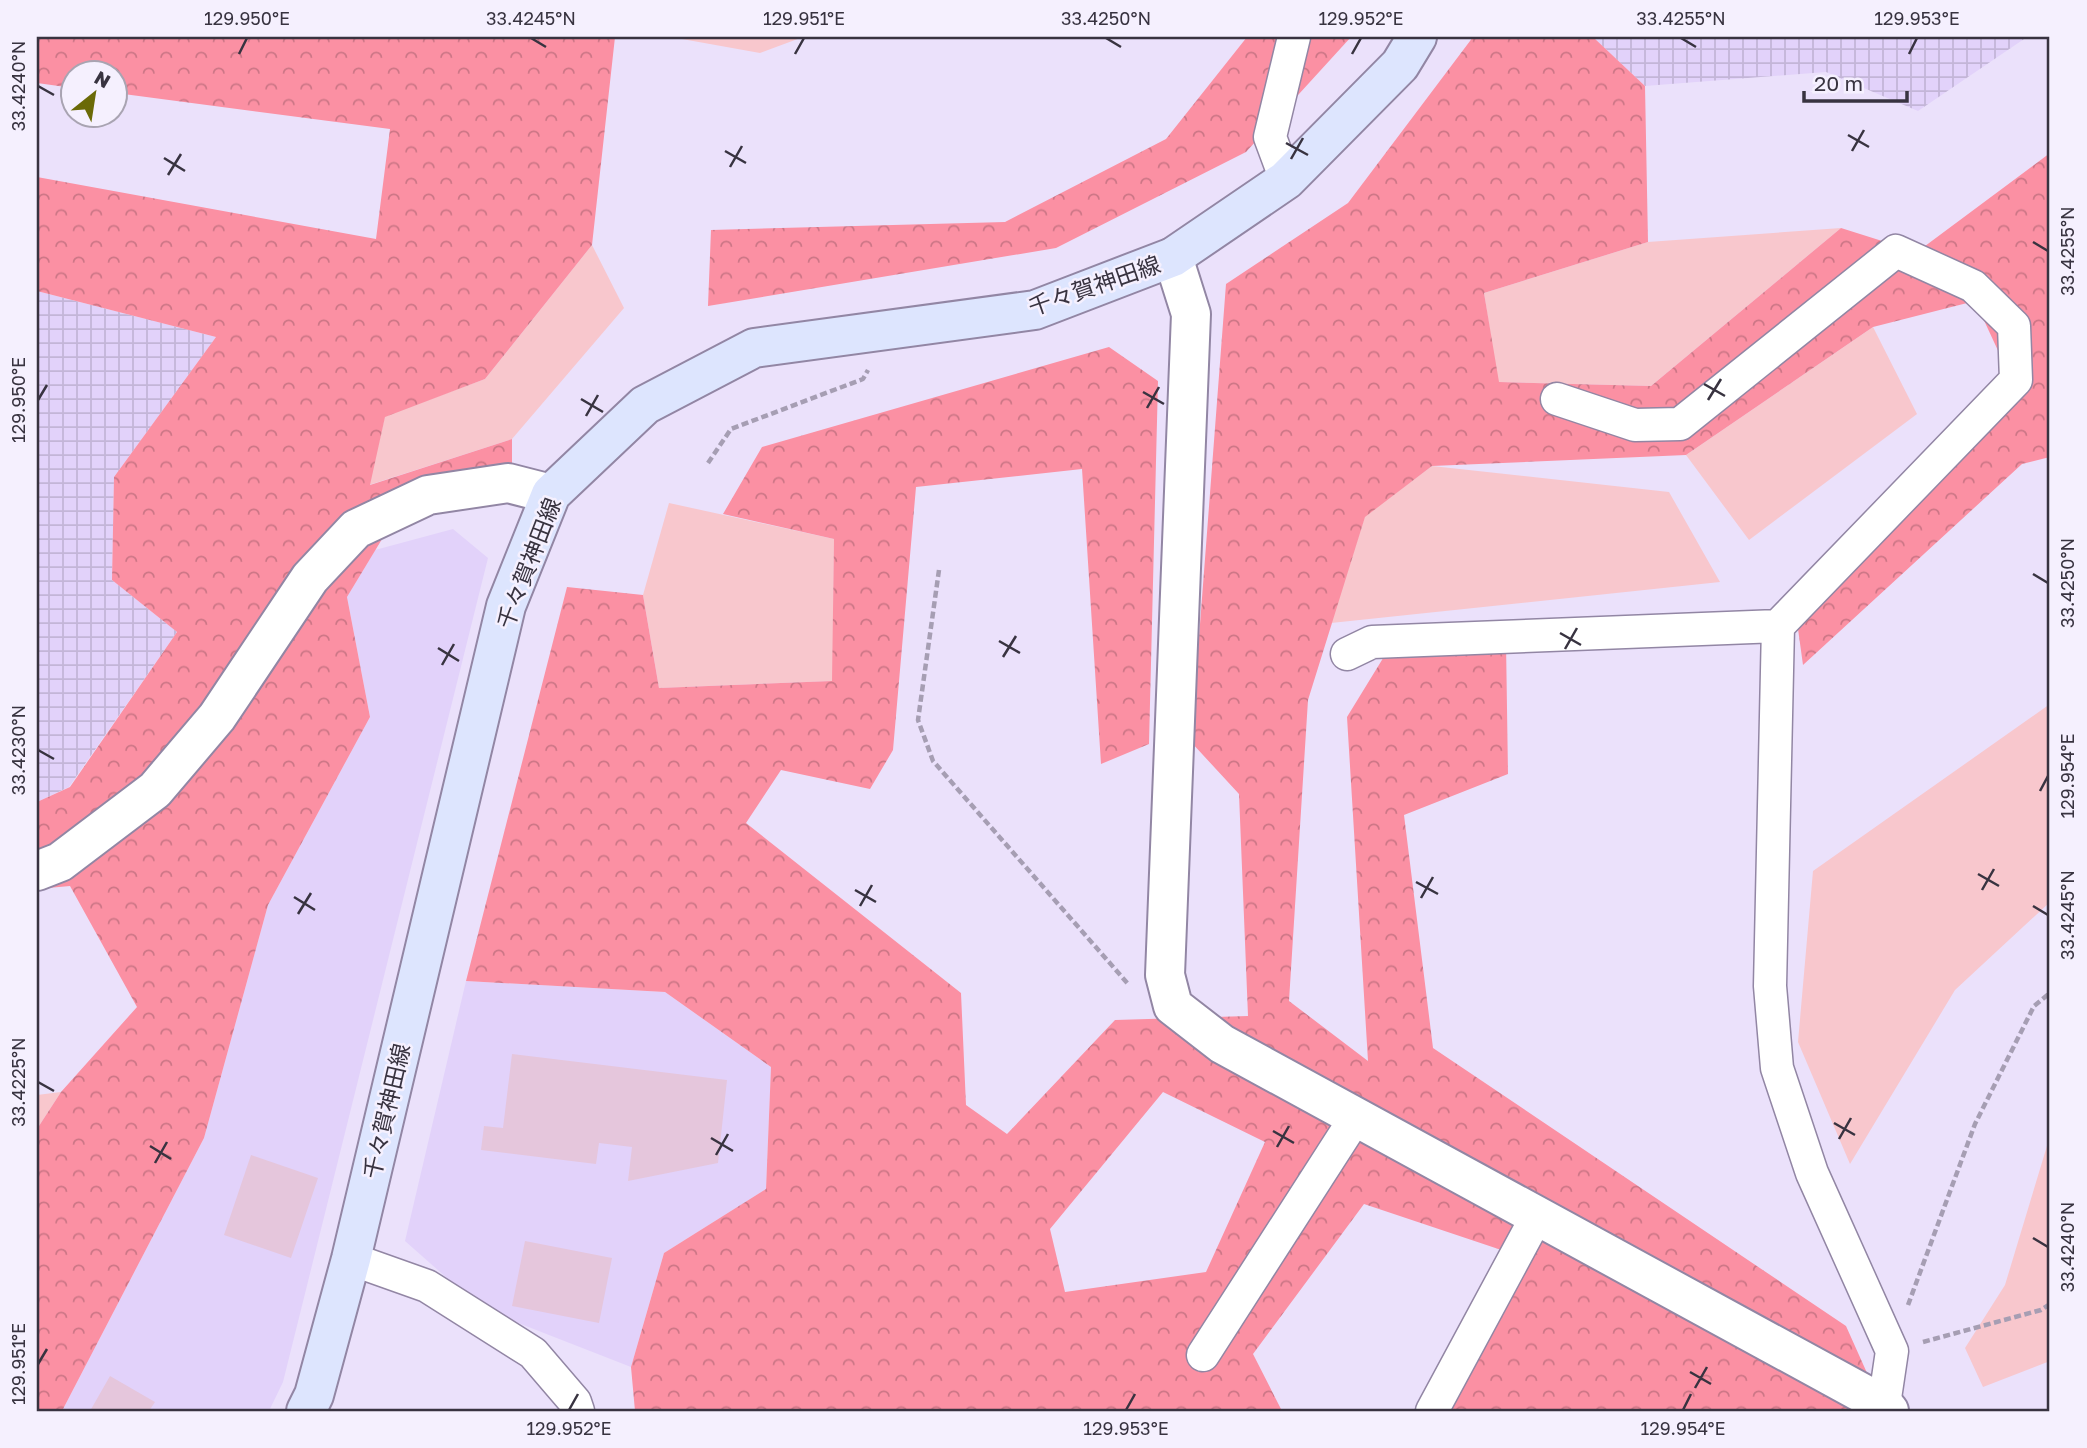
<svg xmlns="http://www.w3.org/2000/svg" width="2087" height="1448" font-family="'Golos Text','Noto Sans JP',sans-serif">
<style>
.built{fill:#e2d2fa}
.industrial{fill:url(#industrial-grid)}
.grass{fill:#f8c7cd}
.forest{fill:url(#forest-crowns);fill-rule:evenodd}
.building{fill:#e5c6dc}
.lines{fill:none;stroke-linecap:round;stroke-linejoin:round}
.minor-casing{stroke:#9286a4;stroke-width:35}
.tertiary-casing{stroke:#9286a4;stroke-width:42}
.secondary-casing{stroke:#9286a4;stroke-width:42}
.path{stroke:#a69eb3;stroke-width:4.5;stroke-dasharray:7 3.5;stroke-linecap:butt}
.minor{stroke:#fff;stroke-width:32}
.tertiary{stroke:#fff;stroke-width:38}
.secondary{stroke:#dde5fe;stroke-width:38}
.ticks{fill:none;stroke:#383340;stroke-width:2.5}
.labels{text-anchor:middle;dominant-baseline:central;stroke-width:5;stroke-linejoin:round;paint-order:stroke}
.street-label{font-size:23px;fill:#383340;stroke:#f5f0fe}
.neatline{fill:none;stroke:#383340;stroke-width:2.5}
.ticks-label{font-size:18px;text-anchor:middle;fill:#383340}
</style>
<defs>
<pattern id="industrial-grid" width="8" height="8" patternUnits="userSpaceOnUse" patternTransform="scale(1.75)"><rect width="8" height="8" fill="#e2d2fa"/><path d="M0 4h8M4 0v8" fill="none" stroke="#c3b5d7"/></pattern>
<pattern id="forest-crowns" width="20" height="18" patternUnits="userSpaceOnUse" patternTransform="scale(1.75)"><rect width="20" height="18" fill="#fb90a3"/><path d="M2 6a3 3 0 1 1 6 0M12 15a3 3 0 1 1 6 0" fill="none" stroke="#cc7686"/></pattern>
</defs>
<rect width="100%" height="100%" fill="#ebe1fb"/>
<path class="built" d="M453 529 488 558 283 1382 269 1411H62L204 1138 268 905 370 717 347 597 375 550Z
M466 981 665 992 771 1067 766 1189 664 1253 631 1367 482 1309 405 1241Z"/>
<path class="industrial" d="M1593 37H2027L1918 111 1826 72 1645 86Z
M37 291 216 337 114 477 112 580 177 632 69 787 37 802Z"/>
<path class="grass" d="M683 37H803L760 53 682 39Z
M1841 228 1651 386 1498 382 1484 293 1648 242Z
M592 245 624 308 512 439 369 485 385 416 485 379Z
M1873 327 1917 414 1749 540 1686 455Z
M1432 466 1669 492 1720 582 1331 623 1365 516Z
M669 503 834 539 833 681 659 688 643 595Z
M2050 704V902L1955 990 1850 1164 1798 1042 1813 871Z
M61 1092 37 1129V1095Z
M2050 1136V1361L1983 1387 1965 1348 2005 1285Z"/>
<path class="forest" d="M37 37H615L592 245 485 379 385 417 370 485 512 439V475L399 511 347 597 370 717 268 905 204 1138 62 1411H37V1129L61 1092 137 1007 70 886 37 889V802L70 787 177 632 112 580 114 477 216 337 37 291V177L376 239 390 129 116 93V74H74L73 88 37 83Z
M1247 37H1351L1246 152 1056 248 708 306 711 230 1005 222 1166 139Z
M1473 37H1593L1645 86 1648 242 1484 293 1499 382 1651 386 1841 228 1917 252 2050 153V457L2022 464 1803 665 1798 629 2007 370 1975 301 1873 327 1686 455 1432 466 1365 517 1308 700 1289 1001 1368 1061 1347 717 1385 655 1506 642 1508 774 1404 815 1433 1048 1846 1326 1884 1411H1447L1531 1260 1364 1204 1253 1354 1282 1411H635L631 1367 664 1253 766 1189 771 1067 665 992 466 981 567 587 643 595 659 688 832 681 834 539 723 514 762 447 1109 347 1158 381 1149 744 1101 764 1082 469 916 487 893 750 870 789 781 770 746 823 961 993 966 1105 1007 1134 1115 1020 1248 1016 1239 794 1191 742 1226 284 1348 203ZM1163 1092 1265 1142 1206 1272 1065 1292 1050 1229Z"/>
<path class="building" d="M512 1054 727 1080 718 1163 628 1181 632 1147 599 1143 596 1164 481 1150 484 1126 503 1128Z
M251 1155 318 1178 291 1258 224 1235Z
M525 1241 612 1258 599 1323 512 1306Z
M110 1376 155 1402 149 1411H90Z"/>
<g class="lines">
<g class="minor-casing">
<path id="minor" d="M1286 180 1270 137 1294 37
M1557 399 1635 425 1680 424 1896 251 1973 286 2014 326 2016 380 1778 626
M1347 654 1372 642 1778 626 1770 986 1777 1068 1812 1173 1892 1351 1884 1405
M351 1259 427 1286 533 1353 575 1402 578 1411
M1203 1355 1356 1117
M1432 1411 1537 1216"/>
</g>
<g class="tertiary-casing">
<path id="tertiary" d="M1173 257 1191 314 1165 975 1173 1006 1222 1044 1884 1405 1889 1411
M37 871 60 862 155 790 217 717 310 578 356 529 428 495 508 483 551 494"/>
</g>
<g class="secondary-casing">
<path id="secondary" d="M306 1411 314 1395 351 1259 506 606 551 494 645 405 754 348 1035 310 1173 257 1286 180 1400 65 1417 37"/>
</g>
<path class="path" d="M708 463 731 429 863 379 868 370
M939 570 918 720 933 761 1129 985
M1908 1305 1975 1124 2034 1006 2050 993
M1923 1342 2041 1310 2050 1304"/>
<use href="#minor" class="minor"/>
<use href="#tertiary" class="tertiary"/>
<use href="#secondary" class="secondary"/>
</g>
<path class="ticks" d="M531 38 546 47M1106 38 1121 47M1681 38 1696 47M239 54 247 38M795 54 804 38M1352 54 1361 38M1909 54 1917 38M38 86 54 95M1848 135 1869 147M1286 143 1308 155M725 151 746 163M1852 151 1864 130M164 158 185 171M1291 159 1303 138M730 167 742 146M168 175 181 154M2033 242 2048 251M1704 384 1725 396M1143 392 1164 404M581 399 603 412M38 400 47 385M1708 400 1721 379M1147 408 1159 387M586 416 598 395M2033 574 2048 583M1560 633 1581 645M999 641 1020 653M438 648 459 661M1565 649 1577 628M1003 657 1016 636M442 665 454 644M38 750 54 759M2040 791 2048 776M1978 874 1999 886M1416 882 1438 894M855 890 876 902M1982 890 1994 869M294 897 315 910M1421 898 1433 877M860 906 872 885M2033 906 2048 915M298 914 311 893M38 1082 54 1091M1834 1123 1855 1135M1273 1131 1294 1143M711 1138 733 1151M1839 1139 1851 1118M150 1146 171 1159M1277 1147 1289 1126M716 1155 728 1134M155 1163 167 1142M2033 1238 2048 1247M38 1364 47 1349M1690 1372 1711 1384M1695 1388 1707 1367M569 1410 578 1394M1126 1410 1135 1394M1683 1410 1691 1394"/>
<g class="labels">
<g class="street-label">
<text transform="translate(1094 285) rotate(-19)">千々賀神田線</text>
<text transform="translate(528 563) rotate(-69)">千々賀神田線</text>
<text transform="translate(386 1111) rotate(-77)">千々賀神田線</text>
</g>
</g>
<rect width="2087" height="1448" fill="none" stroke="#f5f0fe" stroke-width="77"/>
<g transform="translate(94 94) rotate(30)"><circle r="33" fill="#f5f0fe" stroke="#a9a4b2" stroke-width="2"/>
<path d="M0-5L12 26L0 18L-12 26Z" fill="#6b6a07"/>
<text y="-10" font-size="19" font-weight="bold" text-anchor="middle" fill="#383340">N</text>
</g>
<path d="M1804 91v10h103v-10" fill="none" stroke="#383340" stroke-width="3.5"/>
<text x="1814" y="91" font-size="21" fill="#383340" stroke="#f5f0fe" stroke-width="5" paint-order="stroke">20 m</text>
<rect x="38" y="38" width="2010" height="1372" class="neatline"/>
<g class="ticks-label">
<text x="247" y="25">129.950°E</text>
<text x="531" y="25">33.4245°N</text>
<text x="804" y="25">129.951°E</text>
<text x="1106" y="25">33.4250°N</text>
<text x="1361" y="25">129.952°E</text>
<text x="1681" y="25">33.4255°N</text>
<text x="1917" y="25">129.953°E</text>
<text transform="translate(19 86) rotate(-90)" y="6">33.4240°N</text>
<text transform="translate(2068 251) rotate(-90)" y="6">33.4255°N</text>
<text transform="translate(19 400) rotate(-90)" y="6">129.950°E</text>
<text transform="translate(2068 583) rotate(-90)" y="6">33.4250°N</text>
<text transform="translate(19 750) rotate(-90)" y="6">33.4230°N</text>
<text transform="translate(2068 776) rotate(-90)" y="6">129.954°E</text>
<text transform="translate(2068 915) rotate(-90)" y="6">33.4245°N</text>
<text transform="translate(19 1082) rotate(-90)" y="6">33.4225°N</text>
<text transform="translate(2068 1247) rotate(-90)" y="6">33.4240°N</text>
<text transform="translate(19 1364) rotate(-90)" y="6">129.951°E</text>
<text x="569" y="1435">129.952°E</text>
<text x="1126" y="1435">129.953°E</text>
<text x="1683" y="1435">129.954°E</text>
</g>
</svg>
